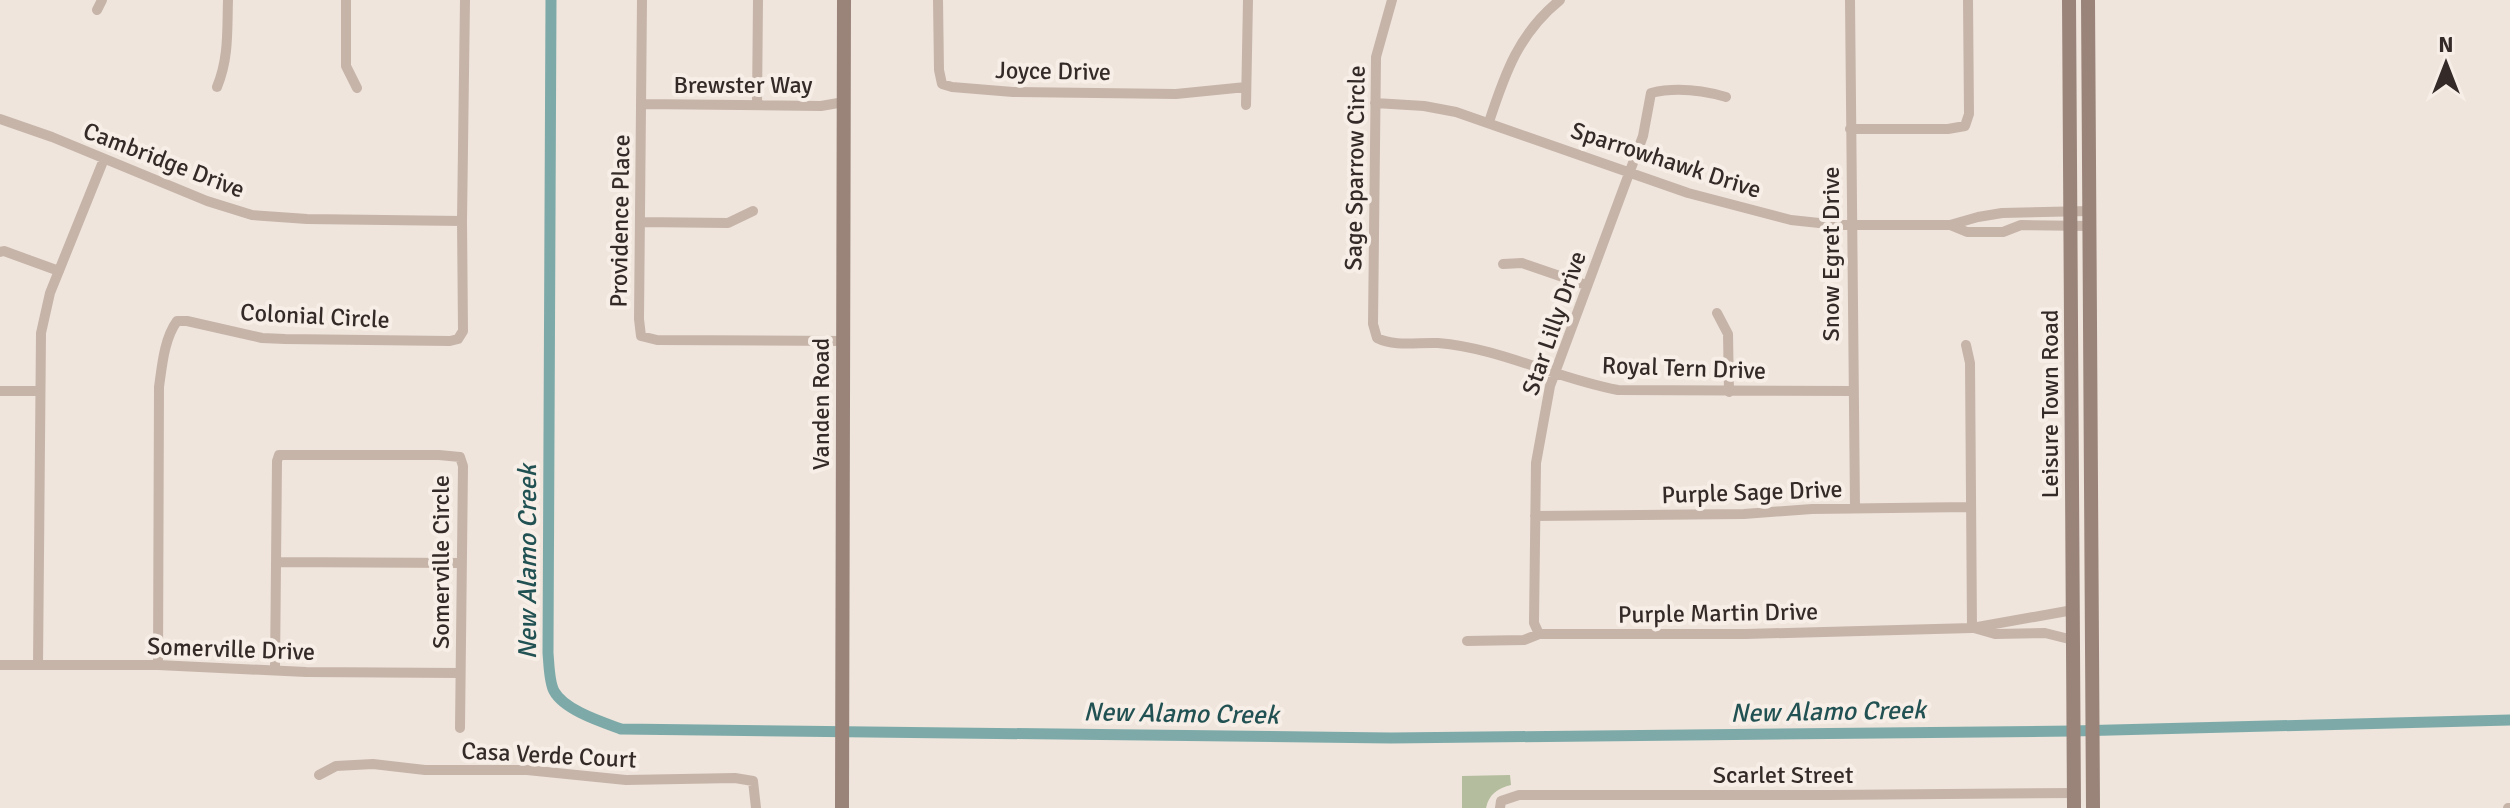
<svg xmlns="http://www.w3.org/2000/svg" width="2510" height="808" font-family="Signika,sans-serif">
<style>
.green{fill:#b4bd9d}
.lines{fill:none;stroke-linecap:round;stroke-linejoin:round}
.canal{stroke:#7daaa9;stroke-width:11}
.street{stroke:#c6b4a9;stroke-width:10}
.secondary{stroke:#9a847a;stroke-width:14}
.labels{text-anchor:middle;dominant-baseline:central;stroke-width:8;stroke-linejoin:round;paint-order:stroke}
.street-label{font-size:24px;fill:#342b28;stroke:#f7efe7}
.water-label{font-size:26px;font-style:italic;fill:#215152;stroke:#f7efe7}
</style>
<rect width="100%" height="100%" fill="#efe5dc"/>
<path class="green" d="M1510 775 1511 785C1498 788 1489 794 1486 808H1462V776Z"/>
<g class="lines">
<path class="canal" d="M551 0 548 653C549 663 549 682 554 691 564 710 602 722 621 729L1391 738 2073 731 2510 720"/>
<path class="street" d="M346 0V66L357 88
M642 0 639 319 641 336 657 340 843 341
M938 0 939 70 942 84 952 87 1013 92 1176 94 1246 87
M1392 0 1376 57 1373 324 1377 338C1395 347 1418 342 1438 343 1500 348 1557 379 1618 390L1852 391
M1850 0 1855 508
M97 10 102 0
M217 87C229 58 227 31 228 0
M1375 103 1424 106 1456 112 1688 193 1791 220 1838 225H1950L1978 217 2002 213 2089 211
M641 104 821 106 844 102
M757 105 758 0
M1246 105 1248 0
M0 119 52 137 207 201 252 215 307 219 462 221
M1489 122C1505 73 1519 33 1560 0
M1850 129H1948L1965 126 1969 114 1968 0
M640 222 728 223 753 211
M1950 225 1967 232H2003L2021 225 2089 226
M0 252 4 251 59 271
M1503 264 1522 263 1586 285
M1717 313 1728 334 1729 392
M1966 345 1970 363 1972 628
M0 391H40
M1535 516 1744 514 1812 509 1970 507
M276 562 461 563
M1974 628 1995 634 2045 633 2073 640
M1539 634 1534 623 1536 463 1550 386 1643 136 1651 93C1676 87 1701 90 1726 97
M1467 641 1524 640 1539 634H1746L1972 628 2073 610
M0 665H158L306 672 460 673
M38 665 41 333 50 293 104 159
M158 665 159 387C162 366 164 339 177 321H187L262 338 285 339 450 341 458 339 463 331 462 221 465 0
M275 669 277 461 279 455H439L460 457 463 466 460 728
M319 775 336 766 373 764 425 770H527L626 780 735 778 753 781 756 808
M1500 808 1501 801 1519 795H1829L2074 793
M2508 808H2510"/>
<path class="secondary" d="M2069 0 2074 808
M2088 0 2093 808
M842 808 844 0"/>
</g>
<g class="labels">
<g class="street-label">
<text transform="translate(1053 71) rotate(1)">Joyce Drive</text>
<text x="743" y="85">Brewster Way</text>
<text transform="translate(164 160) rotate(21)">Cambridge Drive</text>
<text transform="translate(1666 160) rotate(18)">Sparrowhawk Drive</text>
<text transform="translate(1355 168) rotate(-89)">Sage Sparrow Circle</text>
<text transform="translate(620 221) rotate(-89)">Providence Place</text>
<text transform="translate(1831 254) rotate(-90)">Snow Egret Drive</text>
<text transform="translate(315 316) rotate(3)">Colonial Circle</text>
<text transform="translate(1554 323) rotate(-71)">Star Lilly Drive</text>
<text transform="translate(1684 368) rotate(2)">Royal Tern Drive</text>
<text transform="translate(821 404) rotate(-90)">Vanden Road</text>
<text transform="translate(2050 404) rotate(-90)">Leisure Town Road</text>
<text transform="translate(1752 492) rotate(-2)">Purple Sage Drive</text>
<text transform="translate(441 562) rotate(-90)">Somerville Circle</text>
<text transform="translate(1718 613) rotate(-1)">Purple Martin Drive</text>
<text transform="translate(231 649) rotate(2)">Somerville Drive</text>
<text transform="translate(549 755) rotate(3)">Casa Verde Court</text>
<text x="1783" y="775">Scarlet Street</text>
</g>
<g class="water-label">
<text transform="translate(528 562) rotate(-90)">New Alamo Creek</text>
<text transform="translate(1828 712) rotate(-1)">New Alamo Creek</text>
<text transform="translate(1181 714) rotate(1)">New Alamo Creek</text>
</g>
</g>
<g transform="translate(2446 64)" stroke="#f7efe7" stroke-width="6" paint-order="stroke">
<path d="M0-6L14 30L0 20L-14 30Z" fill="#342b28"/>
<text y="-12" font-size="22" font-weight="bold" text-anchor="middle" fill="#342b28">N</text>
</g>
</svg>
